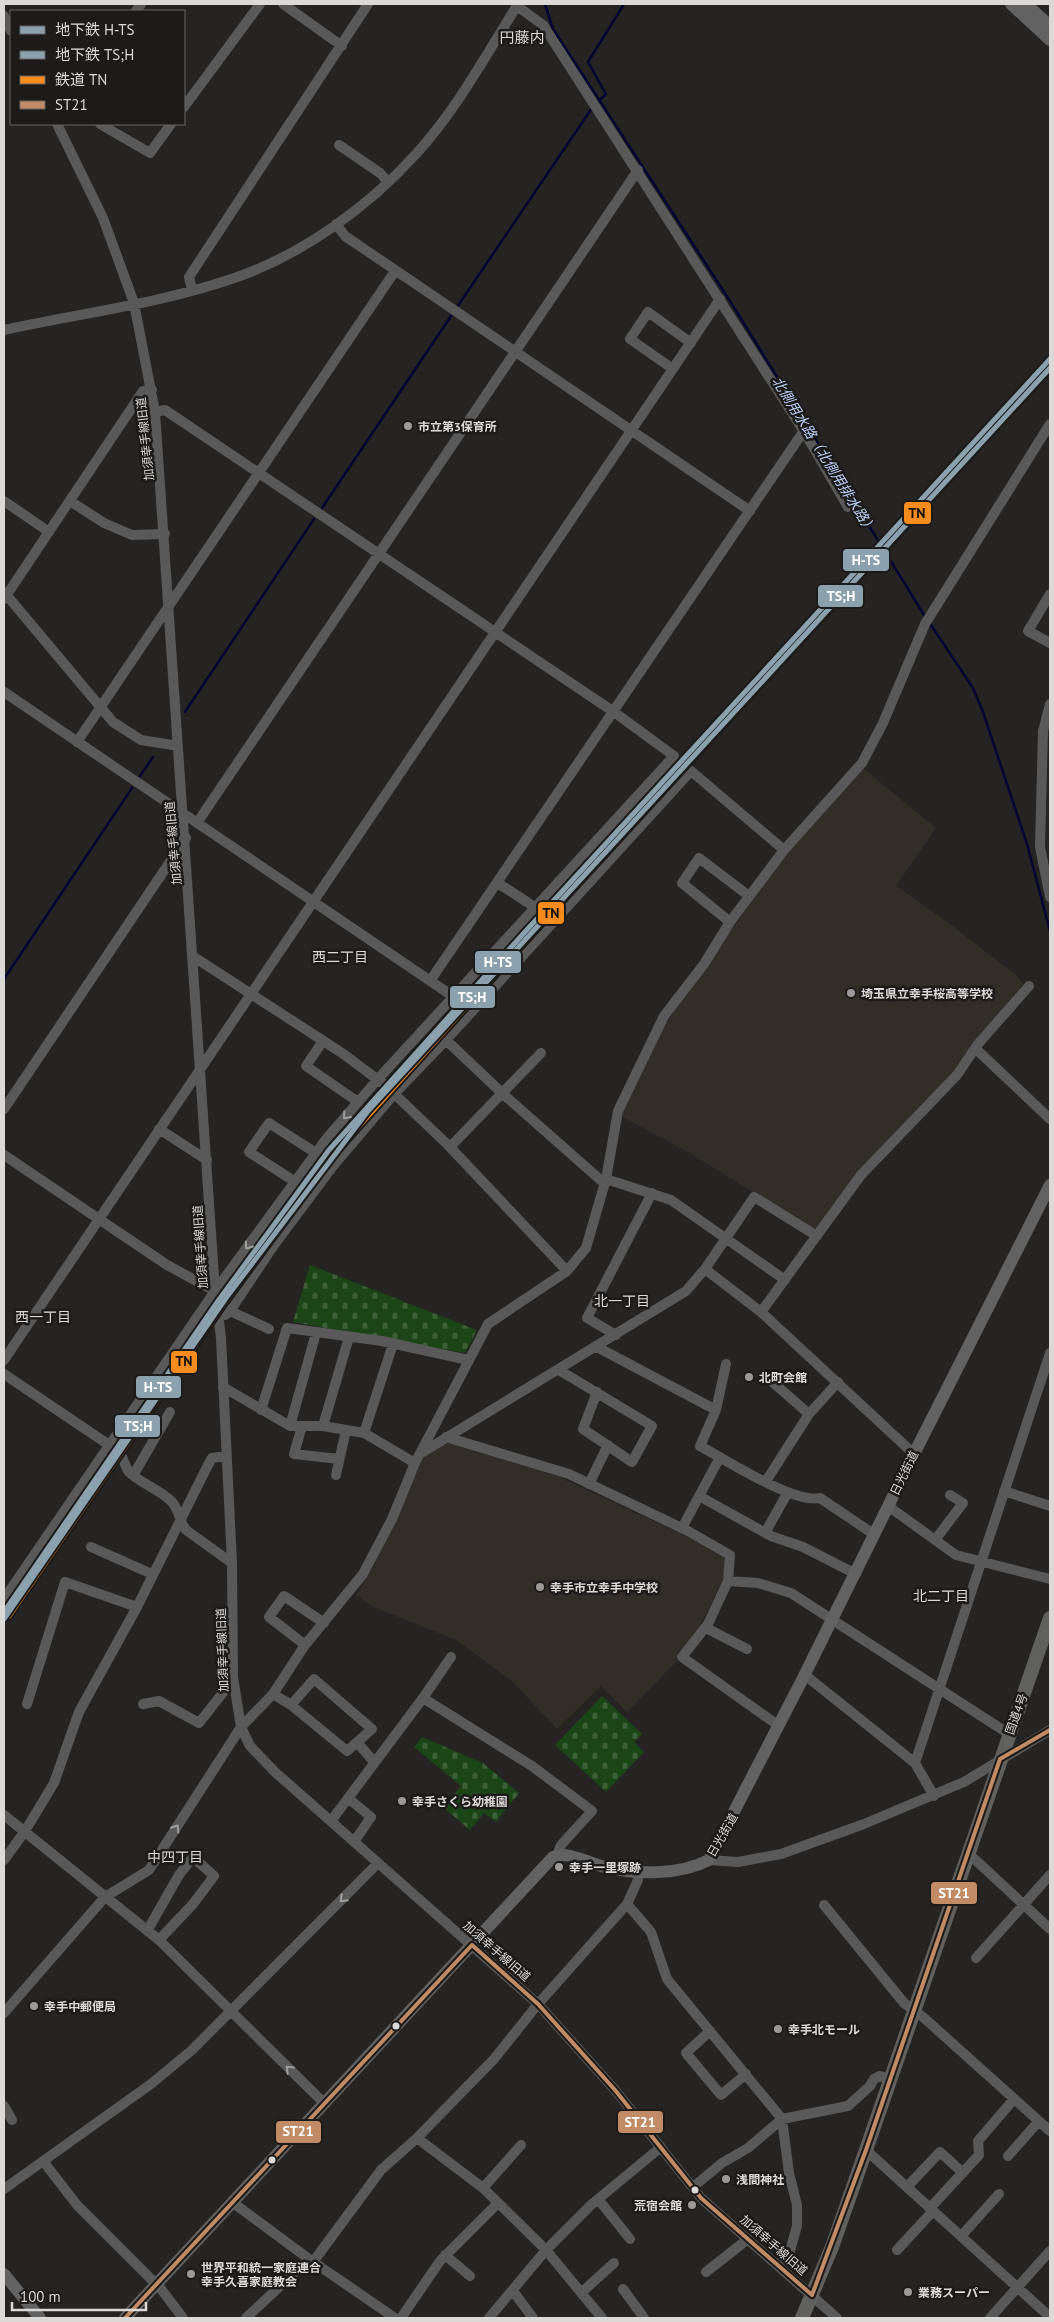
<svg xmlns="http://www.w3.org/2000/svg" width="1054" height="2322" font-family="'PT Sans','Noto Sans JP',sans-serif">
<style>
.built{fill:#312d27}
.cemetery{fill:url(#cemetery-stones)}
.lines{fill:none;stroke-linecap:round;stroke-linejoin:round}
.stream{stroke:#030432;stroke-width:2.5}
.minor{stroke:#595959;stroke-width:10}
.major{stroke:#636262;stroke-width:12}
.highway{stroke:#60605e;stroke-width:14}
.bus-1-casing{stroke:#1d1b19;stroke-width:8}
.bus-1{stroke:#c18c65;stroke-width:4}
.rail-1-casing{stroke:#1d1b19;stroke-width:9}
.rail-1{stroke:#f68b1e;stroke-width:5}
.metro-1-casing{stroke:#1d1b19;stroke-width:9}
.metro-2-casing{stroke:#1d1b19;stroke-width:9}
.metro-1{stroke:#8ba2ae;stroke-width:5}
.metro-2{stroke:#8ba2ae;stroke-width:5}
.oneway{stroke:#a0a09f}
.poi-dot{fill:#9b9a99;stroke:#1d1b19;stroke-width:2}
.bus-dot{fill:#dbdad9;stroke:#1d1b19;stroke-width:2}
.labels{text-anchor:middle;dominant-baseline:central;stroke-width:5;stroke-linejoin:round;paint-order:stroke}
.poi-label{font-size:12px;font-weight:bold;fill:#dbdad9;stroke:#1d1b19;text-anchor:start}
.street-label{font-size:12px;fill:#dbdad9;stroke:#1d1b19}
.water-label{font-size:14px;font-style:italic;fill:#bbd0f8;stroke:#1d1b19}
.neighbourhood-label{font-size:14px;fill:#dbdad9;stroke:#1d1b19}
.quarter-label{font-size:15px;fill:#dbdad9;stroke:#1d1b19}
.line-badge{stroke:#1d1b19;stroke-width:2}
.badge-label{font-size:14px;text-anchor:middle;font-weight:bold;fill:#fff}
.pale-badge-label{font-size:14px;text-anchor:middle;font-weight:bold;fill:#111}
</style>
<defs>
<pattern id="cemetery-stones" width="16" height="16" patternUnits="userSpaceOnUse" patternTransform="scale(1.25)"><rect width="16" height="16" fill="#1b4516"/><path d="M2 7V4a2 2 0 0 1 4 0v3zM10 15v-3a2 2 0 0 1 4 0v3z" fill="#3c5f37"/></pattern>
</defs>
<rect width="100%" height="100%" fill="#252423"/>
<path class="built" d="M863 768 936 828 896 886 946 921 1016 975 1023 984 969 1047 971 1051 956 1070 860 1170 840 1196 818 1229 814 1231 695 1156 621 1116 664 1027 680 1001 785 856Z
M445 1443 457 1444 557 1476 699 1542 725 1558 724 1578 695 1636 678 1652 677 1661 627 1712 601 1686 557 1729 513 1682 456 1640 371 1606 356 1595 373 1568 424 1456Z"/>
<path class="cemetery" d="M310 1265 477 1330 465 1353 293 1322Z
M602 1696 642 1734 634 1742 644 1752 606 1792 555 1745Z
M422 1737 483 1763 519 1793 496 1822 484 1813 470 1830 443 1807 461 1786 414 1747Z"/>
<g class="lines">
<path class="stream" d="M545 4 553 29 730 301 926 618
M596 104 606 94 588 62 624 4
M457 307 592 108
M322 508 451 316
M929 622 973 688 983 712 1027 844 1050 931
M185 712 314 519
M140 776 153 757
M4 979 132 788"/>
<path class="minor" d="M283 4 342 46
M517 6 543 25 805 433 848 507
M136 11 141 4
M4 16 11 31
M184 107 260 4
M57 124 103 218 134 303 155 412 215 1291 221 1338 232 1563 233 1677 241 1727 250 1746 275 1772 538 2004 615 2090 701 2198 837 2318
M100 124 150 153 171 124
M339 145 380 173 388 182
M336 224 345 236 750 511
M192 290 189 277 368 4
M4 330C82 313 165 303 240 276 306 252 369 206 416 154 457 109 486 55 518 4
M673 369 630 339 648 312 691 343
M4 501 49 532
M70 501 104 523 132 535 165 534
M4 592 113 722 141 740 178 746
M1050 594 1028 631 1050 643
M4 599 143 391 152 390
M4 692 454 997
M1050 704 1043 731 1040 847 1050 897
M77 742 395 271
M197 823 638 170
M498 883 536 908
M730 922 682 883 699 858 749 896
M194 957 342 1053 385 1085 448 1145 567 1271
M430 981 801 435 805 433
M446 1040 503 1094 605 1184
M323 1041 306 1066 358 1102
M976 1049 1050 1119
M4 1109 186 838
M159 1129 207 1160
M450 1147 541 1053
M4 1155 167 1265 215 1291
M606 1179 671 1200 785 1280
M294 1181 249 1152 269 1123 316 1153
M705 1269 761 1312 914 1454
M230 1311 274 1245 333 1166 394 1094 446 1040 691 771 784 850
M761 1312 861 1175 957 1075 978 1044 1029 986
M225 1315 230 1311 269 1329
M616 1335 587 1318 652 1193
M597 1347 716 1410
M4 1360 720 299
M726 1364 716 1410 700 1446C726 1460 794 1504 820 1498L875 1535
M559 1370 652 1426 632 1462 583 1429 597 1392
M4 1374 109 1445
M223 1387 290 1426H323L364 1433 415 1463
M261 1410 287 1328 382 1341 468 1360
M809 1414 838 1382
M290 1426 316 1333
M302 1426 294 1454 339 1459
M323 1426 349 1337
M364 1433 393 1344
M446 1437 569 1474 688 1531 730 1555 728 1581
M423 1452 686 1291 705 1269 754 1197 817 1236
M122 1457C124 1461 126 1468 129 1472 141 1484 160 1489 172 1502 180 1511 179 1521 186 1530L232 1563
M134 1474 170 1412
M336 1475 346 1430
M766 1481 809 1414 769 1379
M589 1484 608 1445
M1004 1491 1050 1506
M699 1496 771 1536 803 1547 856 1574
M888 1506 956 1555 1050 1579
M682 1528 720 1457
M765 1533 788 1492
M935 1540 963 1503 950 1495
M91 1547 152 1574
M4 1599 215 1291 327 1138 378 1079 674 756 614 712 171 414 165 410 155 412
M706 1628 747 1649
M305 1645 269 1617 284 1596 324 1623
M805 1675 915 1763
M273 1694 291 1705 347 1751 372 1729 314 1679 291 1705
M423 1698 451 1657
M27 1704 65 1582 137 1607
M143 1704 159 1701 199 1723 233 1680
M779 1726 682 1657 708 1624 728 1581 758 1583 791 1593 1009 1734
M357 1742 374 1762
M934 1796 915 1763 1050 1353
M348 1798 371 1817 354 1842
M4 1815 159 1940 324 2103
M331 1821 423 1698 532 1766 592 1811 561 1845 557 1855
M968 1853 1050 1929
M4 1860 25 1831 54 1783 79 1712 137 1607 207 1467 212 1458 226 1456
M709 1860 738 1862 781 1854 864 1824 964 1782 1050 1730
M627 1904 651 1932 667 1979 782 2119 789 2173 797 2205V2226L790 2251 778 2265
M824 1905 904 2003 923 2017 1050 2131
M147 1931 179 1875 193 1857 214 1876 193 1904 159 1940
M976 1958 1050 1875
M4 2013 105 1897 149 1870 241 1727 273 1694 305 1645 363 1574 392 1519 415 1463 488 1324 567 1271 586 1248 606 1179 618 1111 664 1016 704 964 730 922 784 850 862 763 883 723 925 624 1050 424
M710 2031 686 2053 721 2095 746 2074
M4 2106 12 2120
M417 2138 483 2188 546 2250 602 2318
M866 2150 1050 2317
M1008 2156 1039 2121
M43 2161 77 2205 161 2289 183 2318
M693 2187 722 2163 748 2148 782 2119 848 2106 870 2086 874 2079 880 2076 890 2080
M907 2187 940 2152 963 2173
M483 2188 521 2145
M4 2189 151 2084 192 2050 377 1864
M598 2199 630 2239
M232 2202 309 2259 395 2318
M930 2208 979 2155 978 2141 1014 2099
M961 2236 999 2194
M897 2250 933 2211
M445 2255 470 2276
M313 2262 381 2170 417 2138 494 2059 538 2004 627 1904 638 1880 639 1871
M706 2272 748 2239
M623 2289 644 2318
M513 2291 533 2318
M581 2293 614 2263
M246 2318 309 2259
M401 2318 440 2261 498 2203
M489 2318 546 2250 591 2205 661 2147
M990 2318 1050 2251"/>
<path class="major" d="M1011 4 1050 40
M1026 4 1050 26
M4 2274 40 2318
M125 2318 553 1857C567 1850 590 1864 605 1867 637 1875 680 1875 709 1860L802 1680 914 1454 1050 1185"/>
<path class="highway" d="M802 2318 832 2247 866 2150 1050 1618"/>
<g class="bus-1-casing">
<path id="bus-1" d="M1000 1759 1050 1730
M472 1945 538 2004 615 2090 701 2198 812 2295
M812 2295 866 2150 1000 1759
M125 2318 472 1945"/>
</g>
<use href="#bus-1" class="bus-1"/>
<g class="rail-1-casing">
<path id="rail-1" d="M9 1616 223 1305 334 1154 529 937 1050 368"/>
</g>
<use href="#rail-1" class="rail-1"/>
<g class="metro-1-casing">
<path id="metro-1" d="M4 1612 218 1301 329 1150 524 933 1050 359"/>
</g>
<g class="metro-2-casing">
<path id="metro-2" d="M4 1619 226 1298 368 1111 1050 368"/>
</g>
<use href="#metro-1" class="metro-1"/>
<use href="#metro-2" class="metro-2"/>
</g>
<defs><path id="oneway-chevron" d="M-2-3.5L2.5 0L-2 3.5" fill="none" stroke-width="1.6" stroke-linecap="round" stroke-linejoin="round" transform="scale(1.25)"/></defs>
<g class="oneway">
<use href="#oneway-chevron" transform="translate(346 1116) rotate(131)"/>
<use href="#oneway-chevron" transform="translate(248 1246) rotate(125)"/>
<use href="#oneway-chevron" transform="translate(176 1828) rotate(-57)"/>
<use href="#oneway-chevron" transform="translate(343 1899) rotate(134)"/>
<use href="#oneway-chevron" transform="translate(289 2069) rotate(-136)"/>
</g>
<g class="poi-dot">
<circle cx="408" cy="426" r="5"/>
<circle cx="851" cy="993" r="5"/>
<circle cx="749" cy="1377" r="5"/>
<circle cx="540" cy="1587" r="5"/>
<circle cx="402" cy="1801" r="5"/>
<circle cx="559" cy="1867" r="5"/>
<circle cx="34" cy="2006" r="5"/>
<circle cx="778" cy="2029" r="5"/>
<circle cx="726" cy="2179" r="5"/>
<circle cx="692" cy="2205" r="5"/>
<circle cx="191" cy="2274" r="5"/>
<circle cx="908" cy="2292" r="5"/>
</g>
<g class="bus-dot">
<circle cx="396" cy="2026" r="4.5"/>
<circle cx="272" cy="2160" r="4.5"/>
<circle cx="695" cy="2190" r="4.5"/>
</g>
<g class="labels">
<g class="poi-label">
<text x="418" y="426">市立第3保育所</text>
<text x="861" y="993">埼玉県立幸手桜高等学校</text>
<text x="759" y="1377">北町会館</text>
<text x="550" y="1587">幸手市立幸手中学校</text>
<text x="412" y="1801">幸手さくら幼稚園</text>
<text x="569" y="1867">幸手一里塚跡</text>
<text x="44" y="2006">幸手中郵便局</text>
<text x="788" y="2029">幸手北モール</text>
<text x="736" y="2179">浅間神社</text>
<text x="682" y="2205" text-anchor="end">荒宿会館</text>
<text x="201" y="2267">世界平和統一家庭連合<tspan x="201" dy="14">幸手久喜家庭教会</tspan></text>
<text x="918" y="2292">業務スーパー</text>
</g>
<g class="street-label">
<text transform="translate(145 439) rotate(-96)">加須幸手線旧道</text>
<text transform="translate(173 843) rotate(-95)">加須幸手線旧道</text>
<text transform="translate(200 1247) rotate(-94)">加須幸手線旧道</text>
<text transform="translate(904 1473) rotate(-64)">日光街道</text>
<text transform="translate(222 1650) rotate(-92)">加須幸手線旧道</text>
<text transform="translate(1016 1714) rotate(-70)">国道4号</text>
<text transform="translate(722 1835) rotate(-60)">日光街道</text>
<text transform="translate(497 1951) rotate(41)">加須幸手線旧道</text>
<text transform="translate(774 2245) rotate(41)">加須幸手線旧道</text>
</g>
<g class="water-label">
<text transform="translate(824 455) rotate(58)">北側用水路（北側用排水路）</text>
</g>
<g class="neighbourhood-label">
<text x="340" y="957">西二丁目</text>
<text x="622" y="1301">北一丁目</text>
<text x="43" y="1317">西一丁目</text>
<text x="941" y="1596">北二丁目</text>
<text x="175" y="1857">中四丁目</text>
</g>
<g class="quarter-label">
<text x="522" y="37">円藤内</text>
</g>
</g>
<g class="line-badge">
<rect x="903" y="501" width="29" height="24" rx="5" fill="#f68b1e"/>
<rect x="842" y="548" width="48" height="24" rx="5" fill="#8ba2ae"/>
<rect x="817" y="584" width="47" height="24" rx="5" fill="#8ba2ae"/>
<rect x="537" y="901" width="28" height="24" rx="5" fill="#f68b1e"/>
<rect x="474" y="950" width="48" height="24" rx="5" fill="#8ba2ae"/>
<rect x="449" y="985" width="47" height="24" rx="5" fill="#8ba2ae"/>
<rect x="170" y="1350" width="28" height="24" rx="5" fill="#f68b1e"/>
<rect x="135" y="1375" width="47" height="24" rx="5" fill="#8ba2ae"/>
<rect x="114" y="1414" width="47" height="24" rx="5" fill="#8ba2ae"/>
<rect x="930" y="1881" width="48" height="24" rx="5" fill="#c18c65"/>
<rect x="617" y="2110" width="47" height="24" rx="5" fill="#c18c65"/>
<rect x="275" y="2120" width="47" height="24" rx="5" fill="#c18c65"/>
</g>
<g class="badge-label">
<text x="866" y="565">H-TS</text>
<text x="841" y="601">TS;H</text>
<text x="498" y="967">H-TS</text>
<text x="472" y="1002">TS;H</text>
<text x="158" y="1392">H-TS</text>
<text x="138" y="1431">TS;H</text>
<text x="954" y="1898">ST21</text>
<text x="640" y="2127">ST21</text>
<text x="298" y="2136">ST21</text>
</g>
<g class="pale-badge-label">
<text x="917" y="518">TN</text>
<text x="551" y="918">TN</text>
<text x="184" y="1366">TN</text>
</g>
<rect width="1054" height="2322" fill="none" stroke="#dbdad9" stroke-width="10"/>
<rect x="10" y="10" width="175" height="115" fill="#1d1b19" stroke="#696766"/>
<rect x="20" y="26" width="25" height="8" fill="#8ba2ae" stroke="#696766"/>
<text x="55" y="35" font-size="15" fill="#dbdad9">地下鉄 H-TS</text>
<rect x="20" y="51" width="25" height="8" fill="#8ba2ae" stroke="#696766"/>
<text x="55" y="60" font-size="15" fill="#dbdad9">地下鉄 TS;H</text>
<rect x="20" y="76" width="25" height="8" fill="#f68b1e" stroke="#696766"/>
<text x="55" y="85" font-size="15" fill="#dbdad9">鉄道 TN</text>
<rect x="20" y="101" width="25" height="8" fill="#c18c65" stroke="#696766"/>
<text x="55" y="110" font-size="15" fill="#dbdad9">ST21</text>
<path d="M12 2302v8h134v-8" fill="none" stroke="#dbdad9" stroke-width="2.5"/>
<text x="20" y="2302" font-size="15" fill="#dbdad9" stroke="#1d1b19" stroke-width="4" paint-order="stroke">100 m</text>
</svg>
